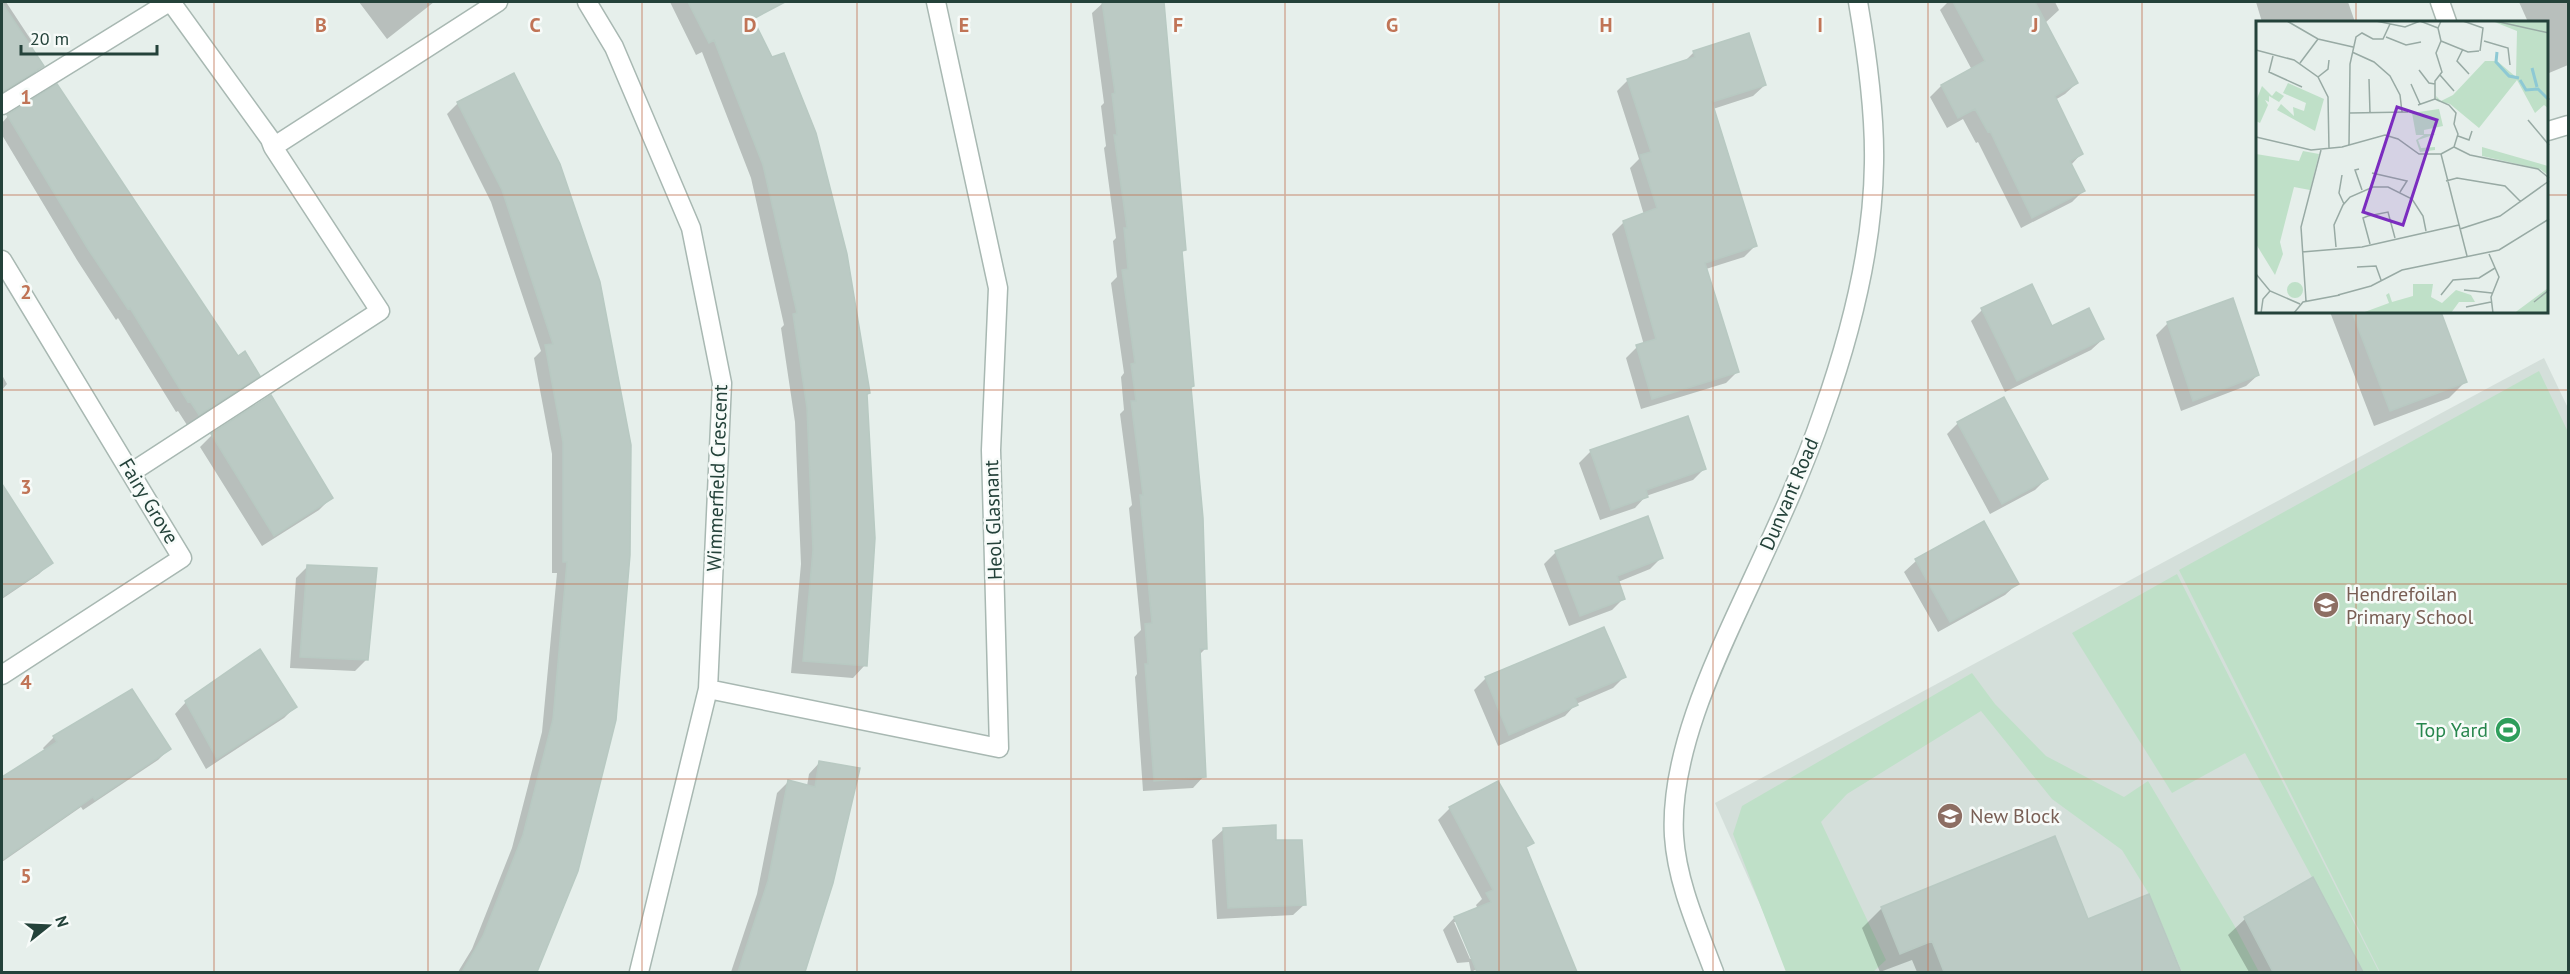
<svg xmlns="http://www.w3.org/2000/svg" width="2570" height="974" font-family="'PT Sans',sans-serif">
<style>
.built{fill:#d4dfda}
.green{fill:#bfe0c8}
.shadow{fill:#0003;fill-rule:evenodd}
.building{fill:#bbcac4;stroke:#b8c9c2;stroke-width:1.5}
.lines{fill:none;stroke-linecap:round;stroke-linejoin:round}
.minor-casing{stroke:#a8b8b2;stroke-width:21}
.minor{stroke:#fff;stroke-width:18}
.grid{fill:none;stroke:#c07456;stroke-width:1.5;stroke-opacity:0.55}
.labels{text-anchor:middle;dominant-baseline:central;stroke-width:5;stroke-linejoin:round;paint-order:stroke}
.street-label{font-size:20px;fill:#24423a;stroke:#f7fbf9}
.education-label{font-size:20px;fill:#785e54;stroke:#f7fbf9;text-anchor:start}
.leisure-label{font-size:20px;fill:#27864d;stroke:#f7fbf9;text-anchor:end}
.inset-river{fill:none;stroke:#8ec9d4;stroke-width:3}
.inset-road{fill:none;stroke:#98aaa4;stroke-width:1.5}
.view{fill:#7b2cbf;fill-opacity:0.15;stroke:#7b2cbf;stroke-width:3}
.inset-edge{fill:none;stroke:#24423a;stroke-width:3}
.grid-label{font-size:20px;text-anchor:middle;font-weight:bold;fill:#c07456;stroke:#f7fbf9;stroke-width:5;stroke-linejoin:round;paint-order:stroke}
</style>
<rect width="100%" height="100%" fill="#e6efeb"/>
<path class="built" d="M2544 358 2568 408V972H1790L1715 803Z"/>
<path class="green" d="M2539 371 2568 432V972H2380L2179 570Z
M2177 574 2379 972H2363L2245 753 2172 793 2072 633Z
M1972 673 1995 704 2046 756 2124 797 2148 781 2234 925 2259 972H2182L2149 894 2122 850 2052 799 1981 711 1847 794 1821 822 1886 960 1873 972H1786L1733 834 1742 806Z"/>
<path class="shadow" d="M2 2H6L35 46 31 49 42 65 31 77 2 95Z
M359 2H434L387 39Z
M670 2H742L771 59 869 393 866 396 865 665 853 678 791 673 801 564 795 422 781 328 784 325 751 178 702 52 696 55Z
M1104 2H1162L1184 250 1180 254 1193 386 1190 388 1206 648 1199 655 1204 776 1193 788 1143 791 1135 677 1137 674 1134 637 1141 630 1129 508 1132 505 1120 414 1124 410 1121 377 1124 373 1111 283 1117 277 1113 241 1116 238 1104 148 1106 146 1101 106 1104 103 1092 13Z
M1948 2H2055L2059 10 2045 23 2077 83 2065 94 2055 100 2081 154 2071 165 2083 191 2072 202 2021 228 1978 142 1976 143 1963 119 1947 128 1930 97 1941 86 1972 70 1940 10Z
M2256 2H2348L2355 22H2262Z
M2519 2H2568V65L2549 73 2548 22H2528Z
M1694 52 1765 85 1753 96 1713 109 1755 246 1744 257 1706 269 1737 372 1726 383 1641 409 1626 358 1637 347 1644 345 1612 234 1624 222 1644 215 1630 168 1639 159 1617 91 1628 80 1684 62Z
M458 103 599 282 539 963 534 972H458L472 949 512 848 542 732 557 573H552V454L534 358 541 351 491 202 447 114Z
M8 116 237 358 258 375 247 387 187 425 178 411 176 412 118 318 116 320 77 260 2 135V123Z
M2233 300 2258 375 2246 386 2181 411 2156 335 2167 324Z
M1982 310 2052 328 2103 339 2091 350 2005 392 1971 321Z
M2330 312H2439L2466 381 2449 398 2374 426Z
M2 375 7 384 2 390Z
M271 397 331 498 319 510 262 546 200 447 212 435Z
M1958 423 2046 479 2035 490 1990 514 1947 434Z
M1591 451 1704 469 1693 480 1646 496 1635 508 1600 520 1579 463Z
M9 498 51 562 39 574 2 599V503Z
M1983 523 2017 584 2005 595 1938 632 1904 572 1916 561Z
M1556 552 1661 558 1650 569 1618 582 1624 598 1612 610 1569 626 1544 564Z
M308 566 367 659 355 671 290 668 296 578Z
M1604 629 1624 677 1613 688 1576 704 1565 716 1498 746 1474 690 1485 679Z
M186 702 295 707 284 718 206 769 175 714Z
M54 737 169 749 158 760 83 810 81 807 2 862V778L45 751 43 748Z
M820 762 831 882 803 972H731L757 894 777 793 788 782 807 786 809 774Z
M1498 783 1532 843 1525 849 1576 972H1479L1477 969 1471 972 1469 962 1457 963 1443 930 1454 918 1478 909 1476 905 1482 899 1438 820 1450 808ZM1454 922H1457L1473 958 1470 959Z
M1224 829 1275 842 1305 904 1293 915 1217 919 1212 840Z
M2054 838 2087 921 2149 896 2179 972H1917L1912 960 1880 972 1862 928 1882 908Z
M2313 880 2361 972H2249L2228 935 2245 919Z"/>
<path class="building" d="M688 2H785L753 19 772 57 784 53 816 133 847 254 870 393 867 394 875 538 867 666 803 661 813 550 807 408 793 314 797 313 763 165 714 40 709 43Z
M1102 2H1164L1186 250 1182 251 1194 386 1191 387 1203 518 1207 649H1200L1206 777 1154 781 1145 664H1148L1145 624 1152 623 1140 495H1143L1131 401H1136L1131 364 1135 363 1122 270 1128 269 1124 228H1127L1114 135H1117L1112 94 1115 93Z
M1953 2H2035L2078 83 2055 96 2083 154 2070 161 2085 191 2032 218 1990 131 1988 132 1975 109 1958 118 1941 85 1985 61Z
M2 3 44 66 2 92Z
M1749 33 1766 85 1712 102 1757 246 1705 263 1739 372 1652 399 1636 345 1656 339 1623 221 1657 208 1640 155 1651 152 1627 79 1695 57 1693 51Z
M514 73 560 164 600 282 631 445 630 555 616 720 578 871 537 972H462L483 936 523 835 553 719 567 562H563V442L545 345 553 344 502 190 457 102Z
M57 84 238 356 245 351 260 376 199 415 190 401 188 402 130 308 128 309 88 249 7 115Z
M2032 284 2052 326 2089 308 2104 339 2017 381 1981 308Z
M2233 298 2259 375 2193 401 2167 322Z
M2352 312H2441L2467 382 2390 411Z
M271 395 333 498 274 536 211 434Z
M2004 397 2048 479 2002 504 1957 422Z
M1688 416 1706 469 1646 490 1648 497 1611 510 1590 450Z
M2 484 53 563 2 597Z
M1648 516 1663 558 1617 576 1625 599 1580 616 1555 551Z
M1984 521 2019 584 1950 622 1915 559Z
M307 565 377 568 368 660 300 657Z
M1604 627 1626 677 1575 698 1578 705 1509 735 1485 677Z
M260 649 297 707 217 759 185 701Z
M132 689 171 749 95 800 93 797 2 860V777L57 742 53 736Z
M819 761 860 768 833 883 805 972H738L768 881 788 780 815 787Z
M1498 781 1534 843 1526 847 1577 972H1477L1454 917 1491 902 1486 893 1493 890 1449 807Z
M1276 825V840H1302L1306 905 1228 908 1223 828Z
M2055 836 2088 919 2149 894 2181 972H1944L1932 941 1900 954 1881 907Z
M2313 877 2363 972H2273L2244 917Z"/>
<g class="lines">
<g class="minor-casing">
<path id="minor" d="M171 2 270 139 273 147 498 2
M587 2 614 47 691 228 722 383 708 689 639 972
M2440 2 2447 22
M2 105 169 2
M2548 131 2568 125
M2 260 182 558 2 675
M132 472 380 311 273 147
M708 689 999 748 991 450 998 288 936 2
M1714 972C1698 929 1677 883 1674 836 1669 751 1719 652 1754 576 1779 522 1804 468 1823 412 1851 333 1873 247 1874 163 1875 110 1867 54 1858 2"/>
</g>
<use href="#minor" class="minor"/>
</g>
<path class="grid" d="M214 2V972M428 2V972M642 2V972M857 2V972M1071 2V972M1285 2V972M1499 2V972M1713 2V972M1928 2V972M2142 2V972M2356 2V22M2 195H2258M2548 195H2568M2356 312V972M2 390H2568M2 584H2568M2 779H2568"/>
<defs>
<g id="school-disc" transform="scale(1.35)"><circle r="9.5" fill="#8d6e63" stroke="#f7fbf9"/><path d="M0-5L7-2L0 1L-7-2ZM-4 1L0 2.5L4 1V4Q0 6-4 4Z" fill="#fff"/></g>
<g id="stadium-disc" transform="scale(1.35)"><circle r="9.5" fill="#2e9e5b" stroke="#f7fbf9"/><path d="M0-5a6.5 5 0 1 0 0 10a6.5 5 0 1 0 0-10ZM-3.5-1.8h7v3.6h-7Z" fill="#fff"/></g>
</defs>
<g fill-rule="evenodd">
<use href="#school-disc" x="2326" y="605"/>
<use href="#stadium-disc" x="2508" y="730"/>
<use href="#school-disc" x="1950" y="816"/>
</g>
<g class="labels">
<g class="street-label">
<text transform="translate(717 478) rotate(-88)">Wimmerfield Crescent</text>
<text transform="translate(1789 494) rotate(-67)">Dunvant Road</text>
<text transform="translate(149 501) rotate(59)">Fairy Grove</text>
<text transform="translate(993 520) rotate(-92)">Heol Glasnant</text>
</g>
<g class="education-label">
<text x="2346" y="594">Hendrefoilan<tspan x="2346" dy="23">Primary School</tspan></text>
<text x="1970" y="816">New Block</text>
</g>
<g class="leisure-label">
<text x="2488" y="730">Top Yard</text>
</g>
</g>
<g transform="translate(2256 21)">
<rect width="292" height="292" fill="#e6efeb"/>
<path d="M236 0H292V87L288 84 279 92 261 59 223 107 194 83 181 80 180 75 185 80 197 74 229 40H241L260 56 261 10ZM32 62 68 78 59 110 21 89 25 83 38 95 37 86 48 90 50 82 27 72ZM6 65 16 75 20 70 28 75 23 81 13 75V81L9 79 12 84 4 102 0 100V80ZM183 88 187 105 168 109V113H180L162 119 165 127 179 126V129L164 131 160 119 168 114H160L156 92ZM226 126 292 145V154L284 148 226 135ZM47 130 63 133 54 169 38 166 24 221 27 233 19 254 0 223V133L43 140ZM31 269a8 8 0 1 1 16 0a8 8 0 1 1-16 0ZM157 263H177L175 276 186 282 200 269 215 274 219 281H203L195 292H106L133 282 130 274 133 272 136 281 157 275ZM292 267V292H259L261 290Z" fill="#bfe0c8"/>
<path class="inset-river" d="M241 31 240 41 253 55 263 57M276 47 281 66M264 59 270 69 282 68 293 79"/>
<path class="inset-road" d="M31 0 62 18 97 26M120 0 149 6 164 0 182 7M185 0 182 7 185 20M207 0 227 7 224 30M239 0 293 12M130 16 150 24 165 21M185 20 212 31 223 30M228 20 252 27 254 44M207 28 201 40 213 53M0 29 38 39 62 56 72 76 73 128M96 31 118 41 134 55 144 74 146 91M17 35 13 51 46 66M44 42 62 18M163 49 173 62 179 63M184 54 198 70M62 56 72 48 73 39M113 58 114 92M155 63 164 83M162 84 179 78M94 92 152 91M272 99 293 124M202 115 213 119 216 110M0 116 55 129 86 126 129 114 142 118 163 133H185M93 124 94 43 100 16 106 12 117 18H127L134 3M198 126 214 134 282 148 293 157M185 133 198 126 202 113 198 103 200 92 193 84 179 78V60L186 51 180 32 185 20M185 133 211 235M103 148 99 149 106 169M116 152 151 160 144 171M86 154 83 172 88 183M190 160 201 157 249 165 265 181M204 208 244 195 293 160M114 223 107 197 112 195 132 191 139 217M80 226 78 204 87 184 94 176 117 166H132L156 178 167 195 170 210M46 231 106 226 203 204M233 233 243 256 235 276 237 292M101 246 120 245 125 259M0 253 14 270 44 283M208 269 236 272M82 274 115 265 146 249 243 229 293 198M185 274 197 259 223 257 239 247M50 280 45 206 65 129M278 281 293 269M210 286 235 281M5 292 7 278 14 270M38 292 47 281 84 274"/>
<path class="view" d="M141 86 181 99 147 204 107 191Z"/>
<rect width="292" height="292" class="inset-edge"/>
</g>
<g class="grid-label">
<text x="321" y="32">B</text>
<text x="535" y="32">C</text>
<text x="750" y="32">D</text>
<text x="964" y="32">E</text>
<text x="1178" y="32">F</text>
<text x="1392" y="32">G</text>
<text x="1606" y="32">H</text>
<text x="1820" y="32">I</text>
<text x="2035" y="32">J</text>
<text x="26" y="104">1</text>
<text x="26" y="299">2</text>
<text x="26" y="494">3</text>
<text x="26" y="689">4</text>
<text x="26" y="883">5</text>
</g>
<rect width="2570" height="974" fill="none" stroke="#24423a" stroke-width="6"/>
<g transform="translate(48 926) rotate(72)" stroke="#f7fbf9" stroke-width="4.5" paint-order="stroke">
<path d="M0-4.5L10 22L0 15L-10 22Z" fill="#24423a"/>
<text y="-9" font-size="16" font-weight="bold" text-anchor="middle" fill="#24423a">N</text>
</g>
<path d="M21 45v9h136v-9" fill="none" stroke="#24423a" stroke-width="3"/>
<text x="30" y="45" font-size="18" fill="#24423a" stroke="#f7fbf9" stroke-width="4.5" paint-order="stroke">20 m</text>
</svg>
